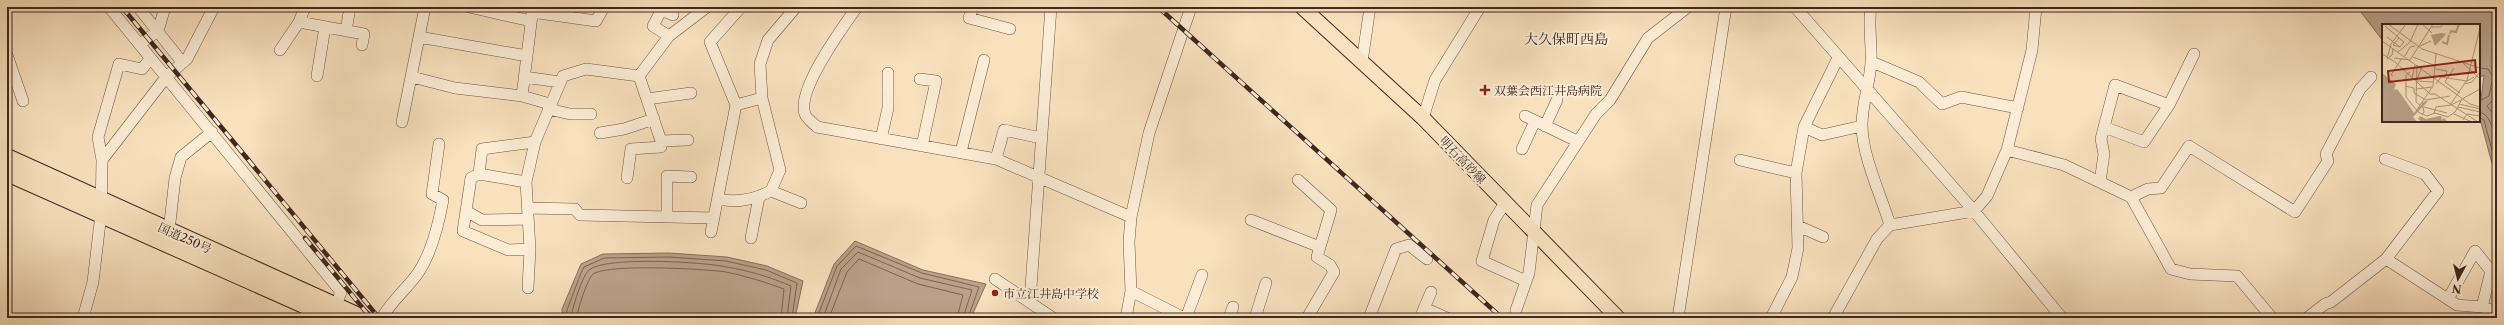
<svg xmlns="http://www.w3.org/2000/svg" width="2504" height="325" font-family="'Libre Caslon Text','Noto Serif JP',serif">
<style>
.water{fill:#b9a288;stroke:#88715e}
.lines{fill:none;stroke-linecap:round;stroke-linejoin:round}
.shore{stroke:#7c6553;stroke-width:1}
.minor-casing{stroke:#6d5646;stroke-width:12}
.major-casing{stroke:#3e281e;stroke-width:16}
.highway-casing{stroke:#3e281e;stroke-width:18}
.minor{stroke:#fbecd5;stroke-width:11}
.major{stroke:#f9e1be;stroke-width:14}
.highway{stroke:#f9e1be;stroke-width:16}
.rail-casing{stroke:#3e281e;stroke-width:4.5}
.rail{stroke:#fbecd5;stroke-width:3;stroke-dasharray:9;stroke-linecap:butt}
.poi-dot{fill:#8f2418;stroke:#fbecd5;stroke-width:1.5}
.labels{text-anchor:middle;dominant-baseline:central;stroke-width:4;stroke-linejoin:round;paint-order:stroke}
.poi-label{font-size:12px;fill:#3e281e;stroke:#fbecd5;text-anchor:start}
.street-label{font-size:12px;fill:#3e281e;stroke:#fbecd5}
.quarter-label{font-size:14px;fill:#3e281e;stroke:#fbecd5}
.inset-river{fill:none;stroke:#b9a288;stroke-width:2}
.inset-road{fill:none;stroke:#ae977e;stroke-width:1}
.view{fill:#8f2418;fill-opacity:0.15;stroke:#8f2418;stroke-width:2}
.inset-edge{fill:none;stroke:#3e281e;stroke-width:2}
</style>
<rect width="100%" height="100%" fill="#f9e1be"/>
<filter id="stains"><feTurbulence type="fractalNoise" baseFrequency=".005" numOctaves="4"/><feColorMatrix values="0 0 0 0 .2 0 0 0 0 .09 0 0 0 0 .02 0 0 0 .5 -.17"/></filter>
<radialGradient id="worn" r=".72"><stop offset=".6" stop-color="#630" stop-opacity="0"/><stop offset="1" stop-color="#630" stop-opacity=".3"/></radialGradient>
<path class="water" d="M2357 7H2497V182L2479 115 2484 75 2479 78V25H2383V41Z
M855 241 923 270 986 284 971 318H813L834 264Z
M669 253 727 257 767 266 803 281 795 318H562V309L581 264 603 254Z"/>
<g class="lines">
<path class="shore" d="M2479 68 2488 69 2493 77 2489 96 2479 101
M2497 87 2494 99 2487 106 2494 115 2497 127
M2479 112C2494 114 2494 141 2497 152
M2479 117 2484 120 2497 169
M566 318 567 310 581 273 584 267 604 258 669 257 726 261 766 270 797 283 792 318
M571 318C572 309 582 276 589 270 605 256 705 262 727 267 750 271 770 277 791 286L787 318
M577 318C577 310 587 281 592 275 603 263 706 269 726 272 746 276 765 282 784 289L781 318
M817 318 837 266 856 246 922 273 979 287 968 318
M823 318 841 269 858 252 920 278 972 290 963 318
M829 318 847 272 859 259 918 284 963 295 957 318"/>
<g class="minor-casing">
<path id="minor" d="M109 7 341 292 336 306
M138 7 182 62
M469 7 531 21
M663 7 653 26 669 36
M857 7C843 27 796 90 805 114 806 118 814 124 817 127L996 159 1131 217
M973 7 969 18 1010 29
M1795 7 1974 211 2062 318
M1871 7C1868 25 1872 44 1871 62 1870 84 1862 102 1862 125 1862 156 1881 195 1890 225
M661 10 673 15
M532 12 596 21 604 7
M299 22 364 34 362 45
M346 31 350 7
M419 37 527 56
M140 44 158 31 165 7
M280 50 299 22 305 7
M7 55 23 101
M1362 62 1370 7
M1872 62 1919 82 1942 104 1961 97 2018 108
M317 76 325 27
M412 77 455 88 522 96 550 104
M524 77 560 82
M920 79 936 81 922 146
M522 96 533 7
M647 99 691 93
M736 105 762 98
M548 109 570 114H591
M1525 116 1577 141
M1423 118 1435 80 1480 7
M402 122 425 7
M1545 126 1557 100
M1804 127 1822 135 1862 126
M2104 127 2144 142 2169 105 2194 54
M600 133 624 129 654 119
M881 139 888 108V73
M661 141 688 140
M1522 149 1535 121
M2007 150 2064 165 2131 197 2171 269 2190 274 2237 276 2272 318
M961 152 984 60
M996 159 1004 130 1041 138
M102 160 98 137 119 64 142 69 150 59
M1740 160 1796 173
M479 174 526 182
M627 178 631 149 661 147V141L639 76 669 36 707 7
M1298 180 1331 210 1317 257 1330 265 1334 272 1307 318
M2100 182 2104 154 2101 139 2115 85 2169 105
M771 191 801 203
M2131 197 2148 189 2161 188 2189 146 2295 212 2328 161 2326 154 2360 89 2371 77
M719 199C736 203 755 199 771 191L780 170 762 98 760 64 768 40 796 7
M1505 203 1494 220 1482 261 1526 281
M528 208 575 209 580 215 714 218
M466 211 482 220 528 219
M667 217V176L691 177
M1251 220 1320 247
M1798 226 1823 237
M169 231 175 178 181 157 212 132
M711 232 736 105 710 42 741 7
M751 238 759 197
M530 249 508 250 463 231 471 178 479 174 482 149 535 142
M2386 259 2457 305 2482 307 2497 312
M995 279 1053 318
M528 288 530 249 526 182 535 142 563 76 586 69 639 76
M1131 291 1184 318
M2448 299 2475 251 2491 271 2482 307
M1030 301 1051 7
M1424 308 1447 318
M1516 310 1529 273 1537 205 1596 114 1610 100 1648 38 1688 7
M83 318 93 282 101 214 102 160 167 76 187 59 214 7
M382 318C392 300 406 290 418 273 431 254 439 222 443 200L432 194 439 144
M1126 318 1131 291 1129 242 1131 217 1149 133 1191 7
M1186 318 1202 275
M1229 318 1233 307
M1255 318 1266 283
M1369 318 1396 249 1409 245 1427 259
M1420 318 1431 292
M1678 318 1726 7
M1771 318 1792 277 1798 248 1796 173 1804 127 1838 58
M1833 318 1877 239 1890 225 1974 211 1987 196 2007 150 2032 50 2036 7
M2307 318 2325 304 2331 302 2386 259 2438 191 2425 174 2385 159"/>
</g>
<g class="major-casing">
<path id="major" d="M1302 7 1423 118 1618 318"/>
</g>
<g class="highway-casing">
<path id="highway" d="M7 157 363 318
M7 173 333 318"/>
</g>
<use href="#minor" class="minor"/>
<use href="#major" class="major"/>
<use href="#highway" class="highway"/>
<g class="rail-casing">
<path id="rail" d="M122 7 379 318
M1158 7 1502 318
M305 238 371 318"/>
</g>
<use href="#rail" class="rail"/>
</g>
<g class="poi-dot">
<path d="M1483 84h4v4h4v4h-4v4h-4v-4h-4v-4h4z"/>
<circle cx="995" cy="293" r="4"/>
</g>
<g class="labels">
<g class="poi-label">
<text x="1494" y="90">双葉会西江井島病院</text>
<text x="1003" y="293">市立江井島中学校</text>
</g>
<g class="street-label">
<text transform="translate(1463 160) rotate(46)">明石高砂線</text>
<text transform="translate(185 238) rotate(24)">国道250号</text>
</g>
<g class="quarter-label">
<text x="1566" y="39">大久保町西島</text>
</g>
</g>
<g transform="translate(2382 24)">
<rect width="98" height="98" fill="#f9e1be"/>
<path d="M59 9 64 10 53 22 49 11ZM0 49 14 60 12 66 15 65 21 73 19 75 21 73 32 89 43 77H46L31 93 35 98H0ZM38 92 44 95 58 92 60 93 59 96 62 94 65 97 40 98 36 95Z" fill="#b9a288"/>
<path class="inset-river" d="M68 10 69 7 74 8 77 0M60 18 65 20 67 11"/>
<path class="inset-road" d="M6 0 40 25 98 44M40 0 50 9M3 2 22 18 18 23M49 3H59L61 0M5 13 18 23M17 14 11 21 18 23M0 17 88 80 98 83M38 22 49 17M16 28 28 18 36 0M0 30 13 38 48 70H53L96 98M23 32 28 23 33 22M31 33 54 42M12 34 28 36 51 0M5 35 9 20 24 0M5 35 10 31 11 25M81 39 98 55M35 41 34 78 38 81M72 44 63 58 78 69M54 45 65 47 64 52M11 52 9 51 20 34M30 54 33 41M35 55 40 43M35 57 51 58M54 60 59 53 85 57 92 53M83 60 90 58 98 48M23 62 32 64V69L44 76 68 72M34 65 50 63M24 73V51L28 48M24 73 36 88 45 92 53 89 66 93 73 88 80 75 98 65M40 78 42 88 40 91M77 80 98 85M68 81 85 56 98 4M42 83 65 89M76 83 98 88M34 87 51 62 54 30M52 89 54 83 69 81 79 76M72 90 90 98M81 96 85 90 98 92"/>
<path class="view" d="M93 36 94 48 7 58 6 47Z"/>
<rect width="98" height="98" class="inset-edge"/>
</g>
<rect width="2504" height="325" fill="none" stroke="#f9e1be" stroke-width="24"/>
<rect x="8" y="8" width="2488" height="309" fill="none" stroke="#3e281e" stroke-width="2"/>
<rect x="12" y="12" width="2480" height="301" fill="none" stroke="#3e281e"/>
<g transform="translate(2458 279) rotate(187)" stroke="#fbecd5" stroke-width="3" paint-order="stroke">
<path d="M0-3L7 15L0 10L-7 15Z" fill="#3e281e"/>
<text y="-6" font-size="11" font-weight="bold" text-anchor="middle" fill="#3e281e">N</text>
</g>
<rect width="100%" height="100%" filter="url(#stains)"/>
<rect width="100%" height="100%" fill="url(#worn)"/>
</svg>
